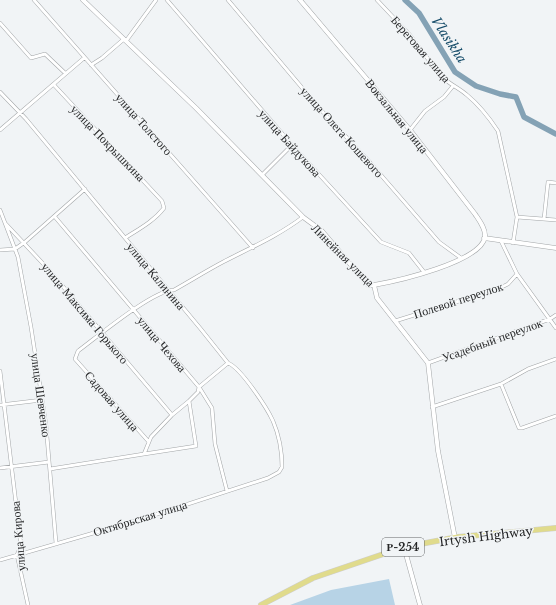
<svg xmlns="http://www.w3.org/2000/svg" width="556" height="605" font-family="'Libre Baskerville',serif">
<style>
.green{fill:#b7d3e6}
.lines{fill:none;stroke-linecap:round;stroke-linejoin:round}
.river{stroke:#84a2b5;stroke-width:5.5}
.minor-casing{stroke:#a2a5a7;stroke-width:4}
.tertiary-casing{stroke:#a2a5a7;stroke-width:5}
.trunk-casing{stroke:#cfcfd0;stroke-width:6}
.minor{stroke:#fff;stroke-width:3}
.tertiary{stroke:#fff;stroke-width:4}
.trunk{stroke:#e0db8c;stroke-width:5}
.labels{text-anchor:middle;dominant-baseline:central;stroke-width:3;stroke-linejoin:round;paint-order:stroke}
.shield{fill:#f1f4f6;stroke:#636466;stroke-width:1}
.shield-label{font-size:11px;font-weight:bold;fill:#262728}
.street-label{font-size:12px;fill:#262728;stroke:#f1f4f6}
.water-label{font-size:13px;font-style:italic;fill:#174d6a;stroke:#f1f4f6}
</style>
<rect width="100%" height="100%" fill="#f1f4f6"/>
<path class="green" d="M389 579 395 605H290L331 590Z"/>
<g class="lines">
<path class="river" d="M405 0 419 13 455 72 476 86 500 94 516 97 524 117 556 134"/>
<g class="minor-casing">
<path id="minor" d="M34 0 253 248
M167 0 292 145 381 242 409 253 424 272
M228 0 320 109 367 159 439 242 461 258
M377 0 409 34 441 76C449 84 459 88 467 95 478 104 490 119 498 131L517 217 513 243
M0 23 31 58 45 54 65 73
M126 41 156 0
M91 65 102 58 124 39
M54 85 162 201 164 208C154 221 139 229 125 238
M0 92 26 119 200 328 228 363C241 368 267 408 273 421 279 435 282 452 282 467L279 472 268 478 142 519 0 560
M0 130 84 58
M410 130 425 111 444 97 453 86
M262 175 292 145
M0 210 5 223 49 270 172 415
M55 217 199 387 212 408 215 444 227 491
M517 217 556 220
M544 219 548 182 556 183
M5 223 18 257 31 327 46 425 56 543
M501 241 517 274 556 328
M0 250 15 249 25 242 85 189
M395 321 498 289 508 284 517 274
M428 363 550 319 556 315
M0 371 21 545 17 555 28 605
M501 384 519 428H522L556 416
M189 401 198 392 199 387 228 363
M0 405 42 400
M432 407 501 384 528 369 556 359
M149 442 75 359 78 351C97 337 153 290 174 290 190 281 206 271 223 262 250 248 278 236 303 217
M0 468 49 462
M50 469 144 454 151 437 172 415 189 401 196 446 144 454"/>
</g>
<g class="tertiary-casing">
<path id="tertiary" d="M83 0 196 108 303 217 322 231 368 285H374L377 298 428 363 438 451 455 538
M300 0 410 130 475 214C479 220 486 229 485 237 481 262 397 281 374 285
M484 238 556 248
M404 547 420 605"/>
</g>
<g class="trunk-casing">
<path id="trunk" d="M261 605 313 578 404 547 458 537 556 528"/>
</g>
<use href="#minor" class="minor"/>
<use href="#tertiary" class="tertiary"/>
<use href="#trunk" class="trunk"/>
</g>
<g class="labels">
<rect class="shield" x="382" y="538" width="42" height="18" rx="3"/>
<g class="shield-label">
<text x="403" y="547">Р-254</text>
</g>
<g class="street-label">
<text transform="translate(421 49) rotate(49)">Береговая улица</text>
<text transform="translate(397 116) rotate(51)">Вокзальная улица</text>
<text transform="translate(144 124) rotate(48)">улица Толстого</text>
<text transform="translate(342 132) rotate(48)">улица Олега Кошевого</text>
<text transform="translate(108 143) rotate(46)">улица Покрышкина</text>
<text transform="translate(290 143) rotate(48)">улица Байдукова</text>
<text transform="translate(343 255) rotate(45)">Линейная улица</text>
<text transform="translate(156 276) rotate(50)">улица Калинина</text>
<text transform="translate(458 300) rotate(-18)">Полевой переулок</text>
<text transform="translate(85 313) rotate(50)">улица Максима Горького</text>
<text transform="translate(492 340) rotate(-20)">Усадебный переулок</text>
<text transform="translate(162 344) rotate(50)">улица Чехова</text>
<text transform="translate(41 395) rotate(82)">улица Шевченко</text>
<text transform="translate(112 401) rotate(49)">Садовая улица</text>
<text transform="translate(140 518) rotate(-17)">Октябрьская улица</text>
<text transform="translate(18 536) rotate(-95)">улица Кирова</text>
<text transform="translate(486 536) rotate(-7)">Irtysh Highway</text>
</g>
<g class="water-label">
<text transform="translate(449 40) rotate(57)">Vlasikha</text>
</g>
</g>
</svg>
